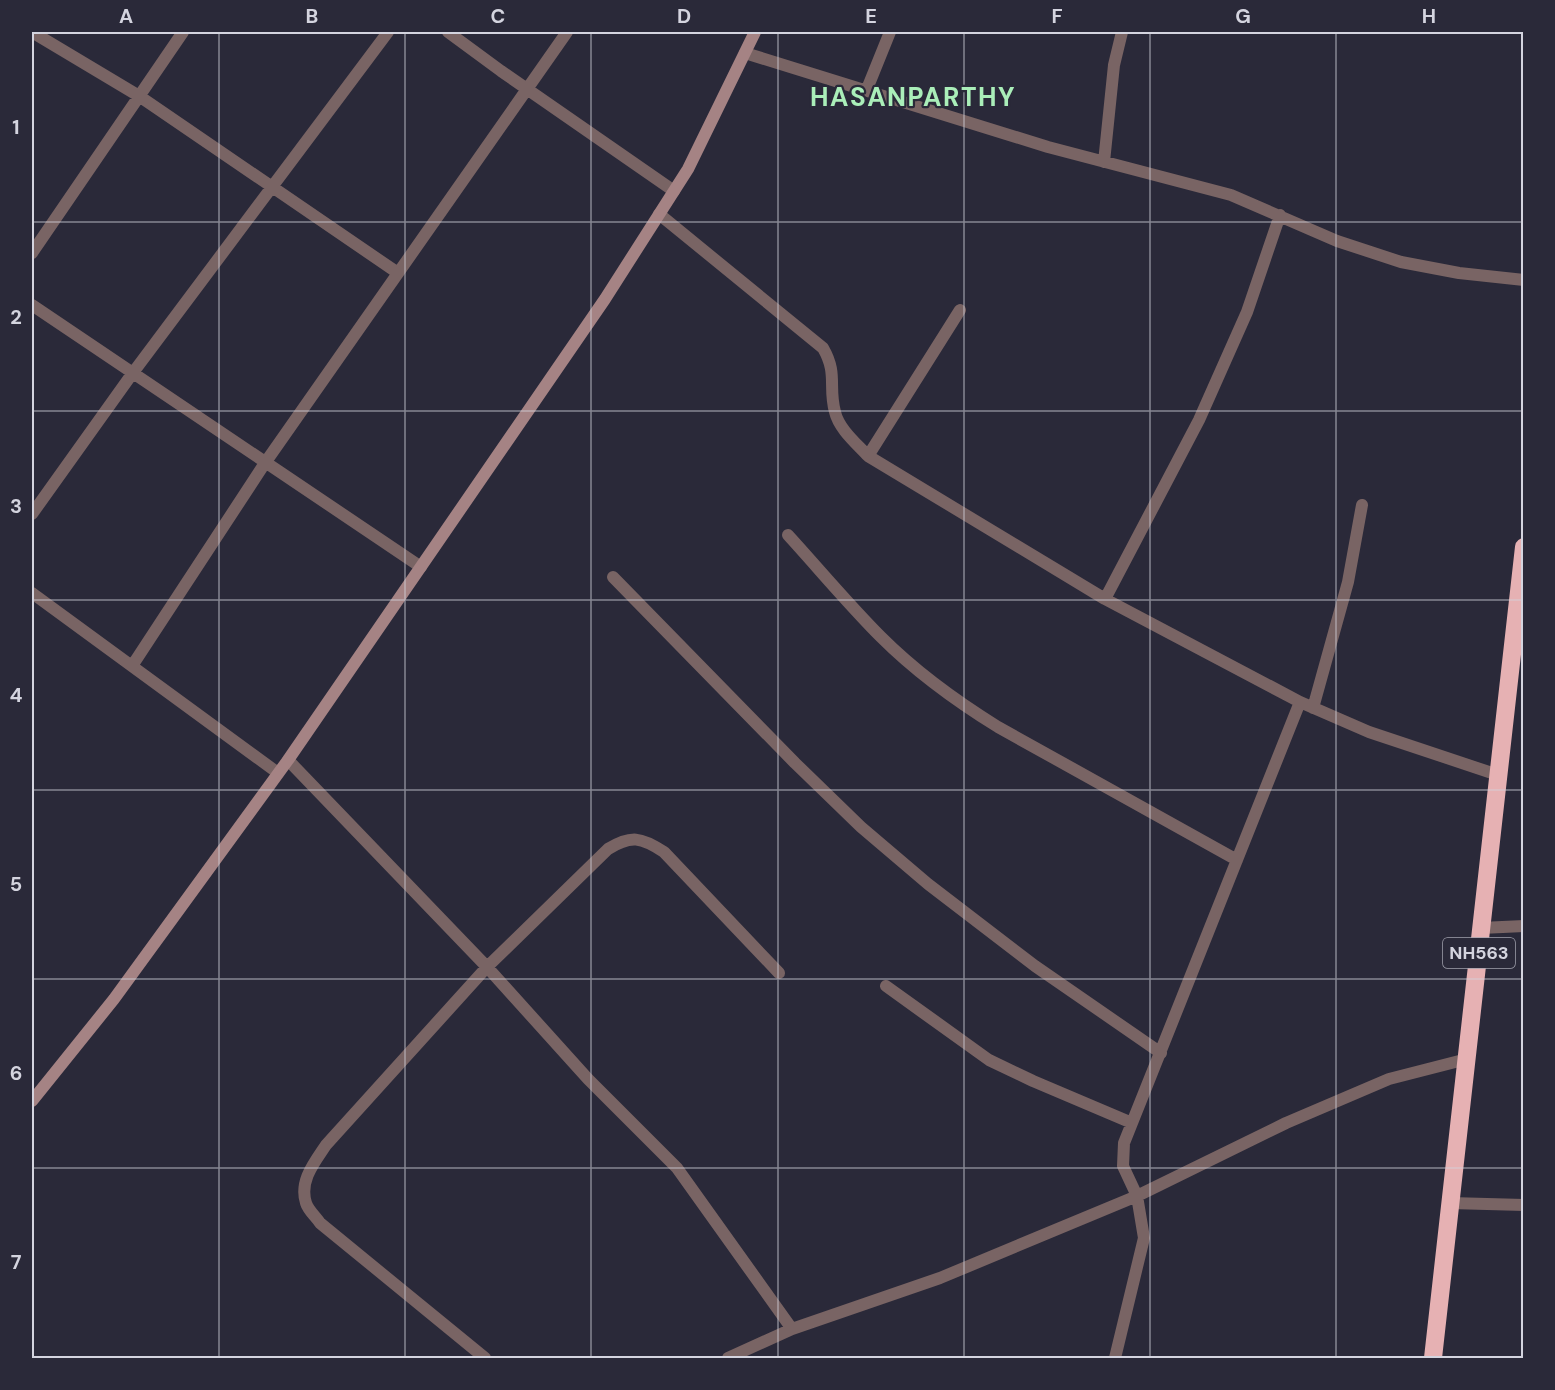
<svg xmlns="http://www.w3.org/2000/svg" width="1555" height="1390" font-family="'DM Sans',sans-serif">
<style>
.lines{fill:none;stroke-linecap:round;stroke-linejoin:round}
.street{stroke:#796464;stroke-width:12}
.secondary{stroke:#a58384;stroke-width:12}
.highway{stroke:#e6b1b3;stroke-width:18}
.grid{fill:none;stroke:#d4d4df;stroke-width:1.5;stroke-opacity:0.55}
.labels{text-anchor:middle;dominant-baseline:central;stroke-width:4.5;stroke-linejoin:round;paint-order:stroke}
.shield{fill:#2a2939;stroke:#a1a1ad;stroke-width:1.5}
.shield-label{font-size:18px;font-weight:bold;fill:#d4d4df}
.district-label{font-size:26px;font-weight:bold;letter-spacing:1.5px;fill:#aaeeb9;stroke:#2a2939}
.neatline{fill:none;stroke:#d4d4df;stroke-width:2}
.grid-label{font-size:20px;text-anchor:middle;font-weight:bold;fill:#d4d4df}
</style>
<rect width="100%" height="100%" fill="#2a2939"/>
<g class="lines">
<path class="street" d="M32 32 139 96 398 273
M448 32 501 71 674 191
M745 53 1048 147 1231 195 1337 241 1401 262 1459 273 1524 280
M867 89 890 32
M1104 162 1114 65 1122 32
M659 214 823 348C838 374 828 386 835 412 839 429 856 443 868 456L1105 599 1300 702 1369 732 1498 775
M32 253 183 32
M32 305 421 567
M868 456 960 310
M32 514 132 374 388 32
M788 535C819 569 849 605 881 637 916 672 956 701 998 727L1237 860
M613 577 795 763 861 827 928 884 1035 966 1161 1053
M32 593 278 773
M1105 599 1199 420 1247 312 1280 215
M132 666 265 463 567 32
M1313 708 1348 582 1362 505
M288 760 487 967 588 1079 677 1168 792 1329
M1481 928 1524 926
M886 986 989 1060 1033 1081 1132 1123
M1450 1203 1524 1205
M485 1358 320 1223C316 1217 308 1210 306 1203 299 1181 314 1163 326 1145L487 967 608 849C631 835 641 837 664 852L779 973
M728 1358 792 1329 940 1278 1137 1196 1286 1123 1389 1079 1467 1059
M1115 1358 1144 1238 1137 1196 1123 1166 1124 1143 1300 702"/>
<path class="secondary" d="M32 1101 114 999 288 760 605 299 688 169 755 32"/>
<path class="highway" d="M1433 1358 1524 547"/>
</g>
<path class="grid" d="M219 32V1358M405 32V1358M591 32V1358M778 32V1358M964 32V1358M1150 32V1358M1336 32V1358M32 222H1524M32 411H1524M32 600H1524M32 790H1524M32 979H1524M32 1168H1524"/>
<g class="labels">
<rect class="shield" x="1443" y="938" width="72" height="30" rx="4.5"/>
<g class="shield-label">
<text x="1479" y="953">NH563</text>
</g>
<g class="district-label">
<text x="913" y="97">HASANPARTHY</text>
</g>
</g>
<rect width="1555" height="1390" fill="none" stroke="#2a2939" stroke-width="66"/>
<rect x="33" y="33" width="1489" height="1324" class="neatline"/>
<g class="grid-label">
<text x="126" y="23">A</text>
<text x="312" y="23">B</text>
<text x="498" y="23">C</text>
<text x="684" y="23">D</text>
<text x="871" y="23">E</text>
<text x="1057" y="23">F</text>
<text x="1243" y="23">G</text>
<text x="1429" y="23">H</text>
<text x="16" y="134">1</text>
<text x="16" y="324">2</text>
<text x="16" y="513">3</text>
<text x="16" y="702">4</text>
<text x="16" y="891">5</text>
<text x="16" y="1080">6</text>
<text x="16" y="1269">7</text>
</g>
</svg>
